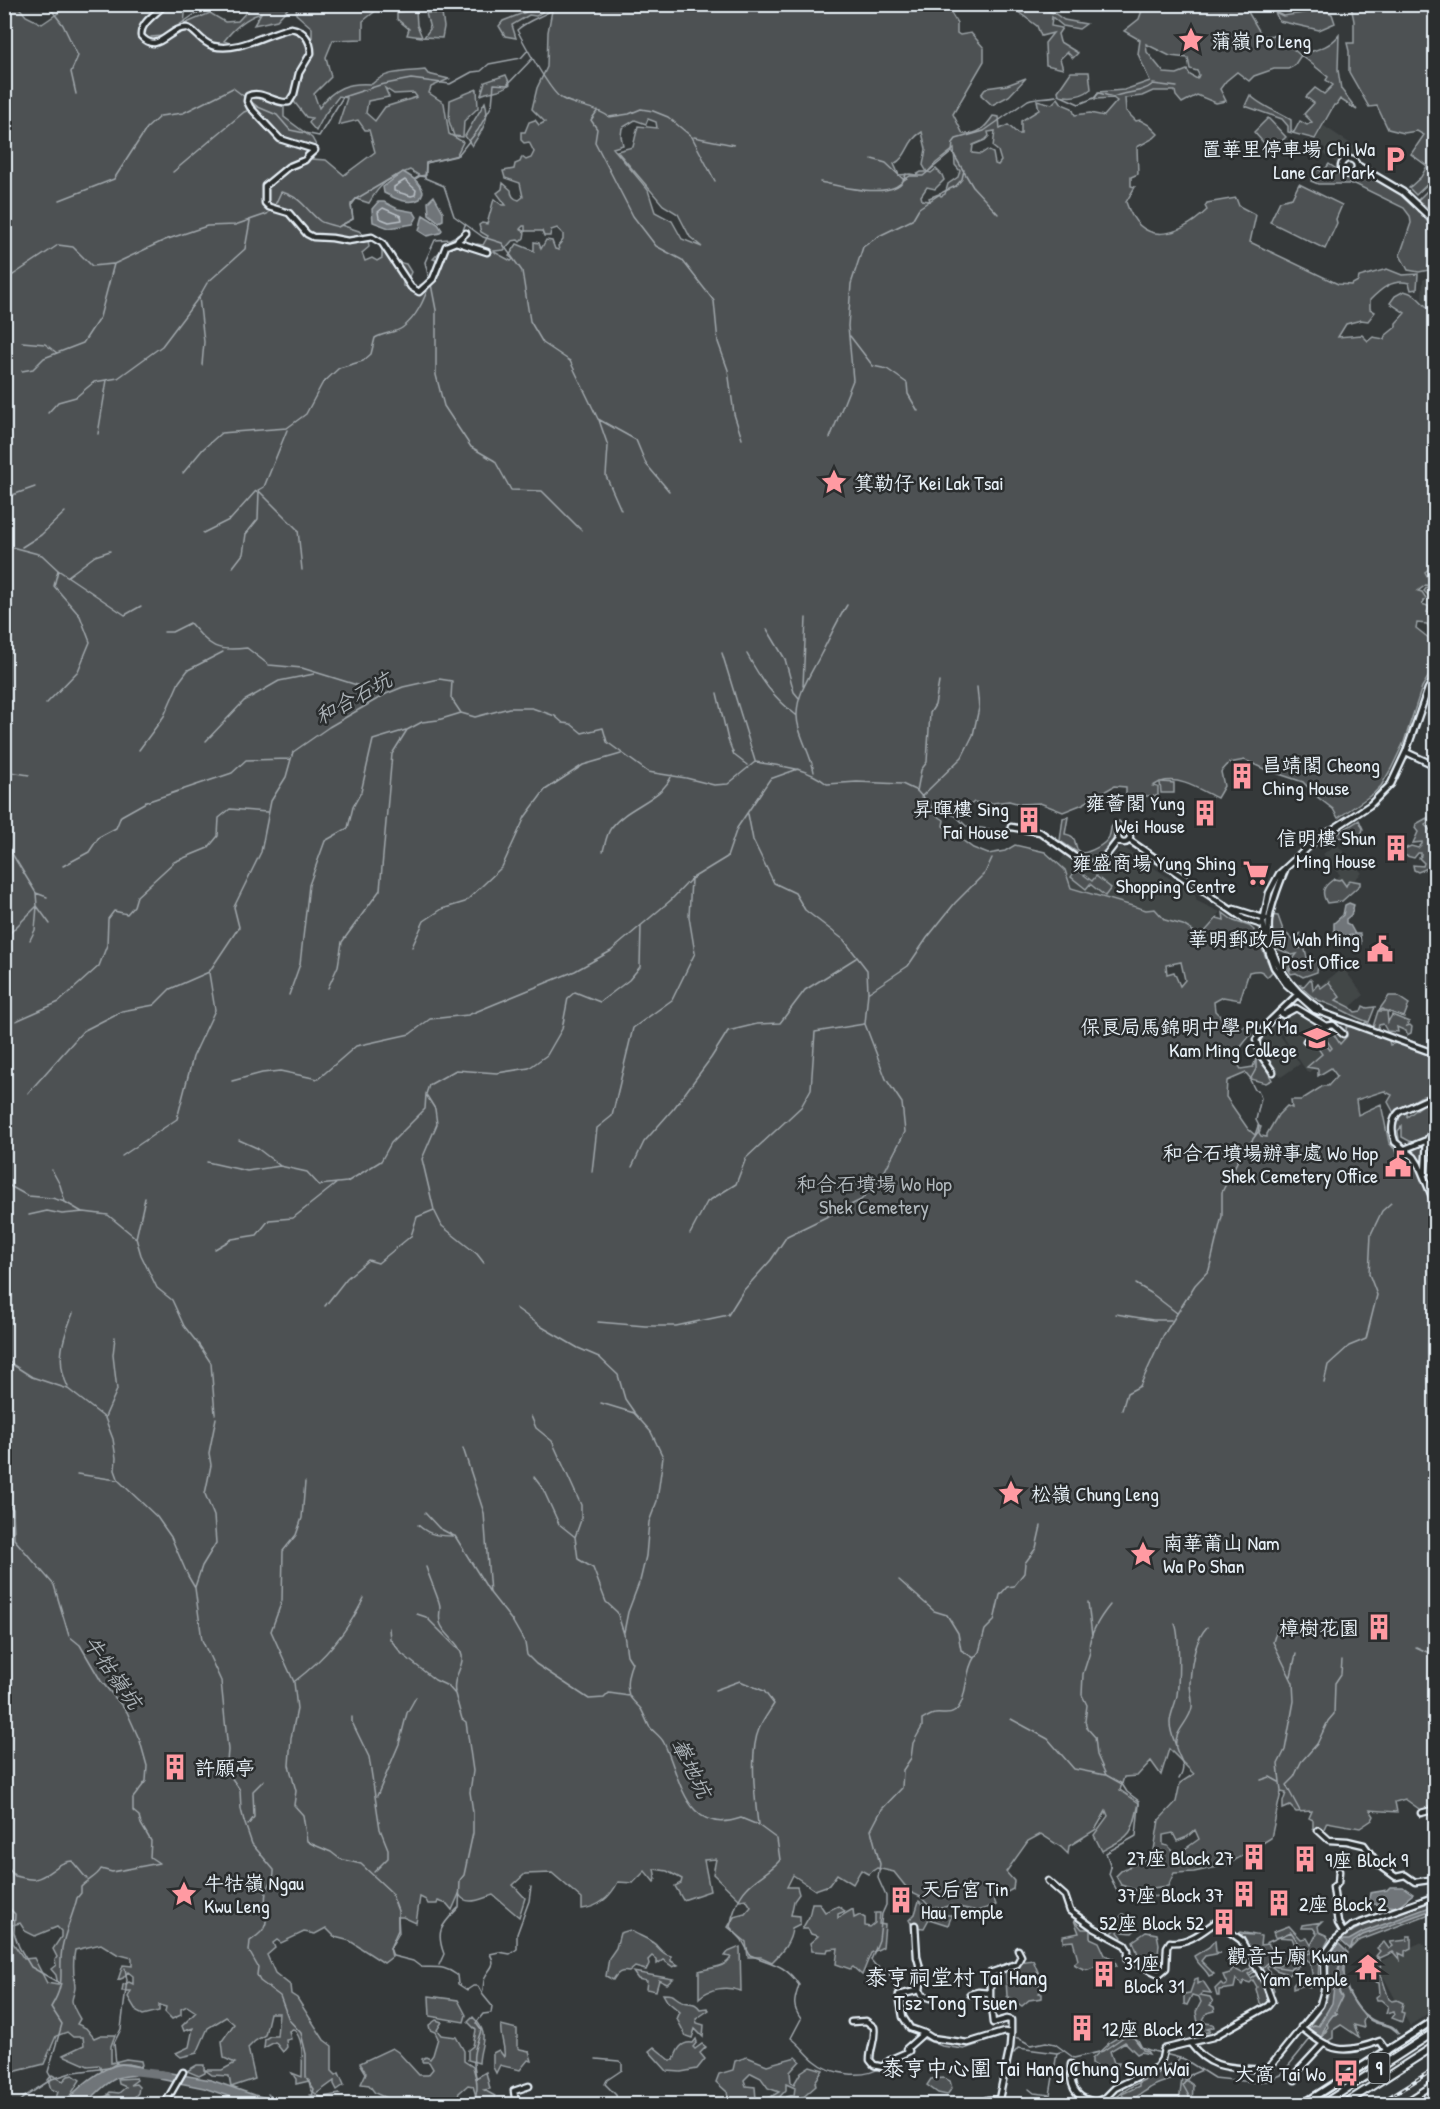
<svg xmlns="http://www.w3.org/2000/svg" width="1440" height="2109" font-family="'Patrick Hand','LXGW WenKai TC',sans-serif">
<style>
.built{fill:#424647}
.green{fill:#4d5152;stroke:#9aa1a5;stroke-width:1.5;fill-rule:evenodd}
.water{fill:#707579;stroke:#a0a7ac;stroke-width:1.5}
.lines{fill:none;stroke-linecap:round;stroke-linejoin:round}
.shore{stroke:#b8bfc5;stroke-width:1.5}
.stream{stroke:#a0a7ac;stroke-width:1.5}
.river{stroke:#707579;stroke-width:8}
.minor-casing{stroke:#e8f1f8;stroke-width:9}
.major-casing{stroke:#e8f1f8;stroke-width:10}
.highway-casing{stroke:#e8f1f8;stroke-width:10}
.minor{stroke:#2a2d2e;stroke-width:4.5}
.major{stroke:#2a2d2e;stroke-width:5}
.highway{stroke:#2a2d2e;stroke-width:6}
.rail-casing{stroke:#e8f1f8;stroke-width:4}
.rail{stroke:#2a2d2e;stroke-width:1.5;stroke-dasharray:4.5;stroke-linecap:butt}
.labels{text-anchor:middle;dominant-baseline:central;stroke-width:5;stroke-linejoin:round;paint-order:stroke}
.shield{fill:#2a2d2e;stroke:#afb6bb;stroke-width:1.5}
.shield-label{font-size:18px;font-weight:bold;fill:#e8f1f8}
.poi-label{font-size:20px;fill:#e8f1f8;stroke:#2a2d2e;text-anchor:end}
.park-label{font-size:20px;fill:#b2b9be;stroke:#2a2d2e}
.water-label{font-size:21px;font-style:italic;fill:#acb3b8;stroke:#2a2d2e}
.quarter-label{font-size:22px;fill:#e8f1f8;stroke:#2a2d2e}
</style>
<rect width="100%" height="100%" fill="#35393a"/>
<filter id="ink" filterUnits="userSpaceOnUse"><feTurbulence type="fractalNoise" baseFrequency=".0167" numOctaves="2"/><feDisplacementMap in="SourceGraphic" scale="12" xChannelSelector="R" yChannelSelector="G"/><feConvolveMatrix kernelMatrix="1 2 1 2 8 2 1 2 1" color-interpolation-filters="sRGB"/></filter>
<g filter="url(#ink)">
<path class="built" d="M1324 126 1360 150 1354 159 1344 156 1338 165 1324 154 1326 149 1316 140Z
M1433 276 1435 279V316L1429 315 1422 298 1423 280 1428 277Z
M1337 844 1362 873 1332 901 1324 890 1340 875 1323 854Z
M1120 848 1126 849 1195 895 1197 901 1220 912 1198 939 1071 888 1067 873 1059 864 1064 855 1084 869 1096 868 1105 864 1117 854Z
M1343 968 1364 995 1347 1010 1318 987Z
M1294 1003 1325 1020 1352 1031 1351 1038 1308 1073 1274 1023V1021Z
M1272 1024 1300 1064 1281 1077 1260 1044 1261 1036Z
M1422 1942 1435 1963V2008L1410 2026 1376 1963Z"/>
<path class="green" d="M535 4 543 5 542 12 536 16 529 15 512 25 516 38 505 36 499 26 503 21 526 12 527 6Z
M4 5H17L26 16 42 24 70 5H186L184 24 210 13 225 22 238 21 253 5H291L277 20 254 25 261 13C245 18 234 28 224 41L238 46 283 26 300 28 312 38V28L296 14 297 5H422L421 6 383 5 363 21V39L333 40 326 57 331 77 314 94 319 108C333 88 348 82 372 84 386 70 407 72 425 70L428 74 449 79 431 87 429 93 444 103 449 134 463 142 456 156 426 163V175L420 176 410 170C388 179 381 182 369 203L356 199 351 206 353 219 341 225 359 231 368 239 369 247 362 253 365 261 372 258 377 261 382 258V251L386 247 392 250C393 260 396 262 406 264L411 272 407 281 403 283V286L421 287 420 285 424 283 426 284 429 278 433 276 439 261 433 259C438 253 449 242 458 242 462 242 468 246 472 248L477 244 483 245 488 236 481 232 479 225 482 223 487 224 494 199 502 205H506L497 193 502 189 503 183 511 190C511 196 514 199 519 200L523 197 520 183 505 178 503 171 514 169 515 164 520 162 522 157 526 160 531 158 534 152 529 142 524 143 521 140V132H525L529 122 535 120 539 125 545 122 532 109 537 88 547 67 548 32 553 5H939L940 7 948 8 957 23V33L960 35 971 33 984 48V61L953 114 963 134C978 135 985 128 993 116L999 117 1000 129 1008 125 1018 134H1021V121L1039 110 1037 100 1052 104 1058 98 1062 104 1072 108 1075 115 1090 113 1104 116 1117 101 1113 98 1095 99 1098 92 1124 90 1150 81 1138 54 1140 40 1124 31 1139 19 1144 5H1244L1262 36 1277 35 1300 55C1315 50 1329 48 1339 35L1338 70 1341 89 1357 110 1340 99 1336 105H1334L1315 139 1288 132V126L1282 119 1245 106 1250 95C1259 105 1278 112 1291 120V131L1294 132 1300 121 1307 125 1312 122 1304 114 1314 103 1306 97 1315 88 1324 94 1333 85 1326 80 1328 77 1301 55 1294 66 1288 69H1274L1254 76 1249 81 1237 72 1226 81 1220 89 1226 101 1216 103 1197 95 1182 103 1176 96 1175 91H1153L1142 96 1125 98 1126 111 1136 121 1140 120 1149 125 1158 134 1154 138 1137 147 1138 174 1131 177V186L1135 187 1126 202C1141 248 1179 237 1207 210L1205 206 1207 203 1236 198 1239 206 1256 215 1250 242 1338 284 1351 285 1358 281 1359 277 1387 269 1402 275 1418 274 1417 289 1411 290 1409 283C1392 279 1381 289 1370 300V309L1375 312 1368 321 1361 320 1346 324 1338 337 1362 335 1368 341 1373 337 1384 339 1385 336 1396 327V323L1405 313 1390 303 1395 296 1404 291C1420 295 1419 302 1431 310L1435 308 1436 567 1434 565 1425 572 1430 581 1435 580V589L1428 595 1424 591 1428 586 1426 585 1418 591 1422 592 1426 598 1422 604 1428 606 1429 608 1427 612 1432 614 1435 623V636L1427 624 1417 623 1416 628 1435 643V666L1422 687 1404 742 1391 769 1381 786 1374 793 1338 818 1333 809 1316 796 1303 782 1264 769 1245 760 1229 763 1221 772 1224 786 1217 798C1200 790 1180 776 1161 782L1174 783V793H1161L1160 782 1153 786 1158 787V796H1126V787L1114 786 1083 804 1063 812 1040 803 1020 804 1009 801 984 804 974 802 967 808 952 801 941 808 932 809 935 814 944 820 943 826 973 848 988 854 1005 851 1015 845 1045 852 1065 870 1071 888 1146 910 1155 909 1165 920 1183 925 1201 936 1217 918 1224 920 1223 913 1234 921 1249 926 1254 930 1252 941 1261 946 1272 972 1267 977C1262 969 1257 970 1249 972L1240 1000 1223 997 1214 1002 1215 1011 1235 1031 1245 1026H1248L1251 1034C1242 1047 1230 1055 1241 1069L1253 1067 1256 1059V1050L1272 1080 1266 1083 1251 1079 1246 1073 1227 1081 1226 1097 1248 1129 1255 1135 1258 1126 1261 1127 1259 1133 1261 1136 1267 1137V1134L1278 1115 1287 1106 1292 1108 1291 1100H1301L1323 1086H1328L1337 1076 1331 1068 1318 1076V1069L1307 1067 1322 1054 1314 1042 1321 1037 1330 1050 1332 1048 1323 1035 1331 1030 1340 1044 1347 1036 1346 1027 1355 1026 1361 1027 1366 1022 1373 1027 1378 1011H1386L1383 1009 1379 1010 1389 996H1397L1409 1004 1404 1017 1387 1011 1388 1022 1392 1015 1409 1022 1407 1026 1410 1025 1412 1027 1411 1033 1407 1035 1406 1031 1397 1027 1398 1032 1387 1031 1383 1024 1379 1025 1376 1033 1388 1037 1390 1045 1406 1039 1427 1047 1435 1056V1125L1426 1136 1434 1149 1431 1160 1416 1165 1417 1167 1423 1166 1428 1173 1436 1179 1435 1807 1422 1811 1405 1799 1395 1802 1397 1812 1370 1810 1374 1816 1372 1820 1360 1828 1327 1822 1323 1831 1313 1828V1820L1309 1818 1312 1811 1296 1812 1290 1806 1283 1809V1802L1286 1793 1281 1792 1271 1838 1227 1865 1194 1872 1174 1873 1168 1886 1136 1890 1121 1885 1116 1876 1122 1870 1153 1856 1159 1820 1176 1802 1180 1783 1194 1774 1169 1749 1161 1775 1151 1761 1137 1776 1124 1777 1120 1790 1139 1803C1132 1836 1131 1835 1102 1851L1094 1835 1108 1816 1106 1811 1095 1830 1069 1846 1068 1854 1061 1847 1041 1834 1028 1841 1006 1872 1014 1881 1013 1889 994 1899 996 1905 977 1911 950 1905 942 1908 930 1907 921 1897 910 1892 894 1872 877 1868 868 1874 861 1870 853 1884 837 1874 829 1885 815 1890 793 1875 787 1887H797L799 1894 794 1901 791 1915 800 1916V1924L792 1928C791 1942 782 1952 772 1962L761 1957H748L746 1942 728 1927 734 1917 745 1914 751 1907 746 1899 740 1900 713 1874 716 1859 704 1860 710 1891 683 1900 675 1886 681 1883 682 1879 667 1871 654 1869 656 1879 654 1882 645 1871 633 1883 618 1882C610 1898 599 1907 582 1909V1899L552 1873 525 1874 513 1885 525 1898 519 1917 493 1895C480 1899 466 1907 459 1894L452 1910 447 1904 438 1901 437 1904H428L426 1900 420 1897 416 1923 403 1917H398L399 1933 390 1948 392 1957 384 1963 350 1941 335 1937 326 1928 315 1934 304 1932 281 1943 277 1940 273 1943 275 1948 267 1955 275 1973 290 1985 291 1994 297 1998 324 2040 332 2046V2071L336 2075 339 2073 344 2085 337 2090 334 2084V2081L316 2094 311 2090 309 2081 296 2084V2079L292 2073 302 2077C302 2062 305 2039 293 2029L289 2031 291 2039 286 2040 287 2047 283 2052 275 2042 264 2048 265 2039 270 2036H277L279 2013H270L265 2035 255 2041 248 2048 255 2079 231 2087 229 2076 212 2075 205 2070V2073L199 2076 187 2071 197 2065H204V2070H222L235 2063 224 2058 222 2041 234 2024 226 2017 208 2028 197 2053 181 2057 176 2053 189 2047 193 2028 184 2031 182 2026 196 2012 187 2006 181 2009V2015L172 2019 165 2012 166 2007 159 2005V2011L143 2015 137 2012 128 1997 131 1991H122L123 1985 129 1982 133 1984V1976L128 1972 123 1978 118 1980 123 1965 132 1966V1958L117 1954 101 1944 75 1950C72 1963 74 1975 75 1987 75 1992 72 1997 72 2001 73 2007 77 2014 80 2019L77 2024 86 2028 94 2038 101 2035H115L111 2046V2063L126 2059 141 2061 142 2065 140 2067 129 2064H118L117 2063 102 2072 99 2065 88 2066 63 2055 84 2045 83 2037H73L67 2032 56 2036 44 2064 13 2072 4 2052ZM1146 44 1170 56 1188 58 1190 69 1197 71 1199 75 1197 79 1190 75 1187 70 1177 74 1164 73 1147 52ZM385 88 394 94 414 93 417 97 385 107 375 121 366 113 368 101 389 97ZM339 96 347 98 338 125 358 120 365 130H369L375 152 344 175 326 160 312 159 318 149 312 138 284 117V103L292 99 306 117 312 118 309 123 316 131 325 114ZM648 119 656 122 657 128 638 126 633 147 617 151 663 205 678 214 690 237 702 247 682 239 672 221 655 212 648 190 613 148 623 145 621 136 622 128 635 120 646 124ZM995 131 993 147 998 151 1001 161 998 165 995 164 993 153 987 150 981 154 972 153 973 145 985 140 989 136 988 132ZM922 132 926 149 923 165 927 172H921L916 175 910 174 899 175 894 164C909 156 906 141 922 132ZM954 149 955 165 960 171 958 177 948 184 945 194 941 196 939 194 929 198 930 201 922 200 921 196 927 187 935 189 944 180 942 175 936 169 931 173 928 172 936 163ZM523 226H525V231H542L544 236H550L551 230 557 228 563 234V240L558 246 559 250 555 249 552 241 546 240 541 249 539 243 534 242V251L517 244 509 256 513 259 511 261 496 253 494 251 504 250 512 241 518 240 520 242 524 238 525 232 520 229ZM1181 962 1185 980 1180 986 1174 972 1167 974 1166 965ZM1384 1091 1392 1095 1388 1102 1394 1113 1420 1097 1428 1095 1429 1100 1407 1117V1112L1403 1108 1399 1111V1120L1395 1123C1394 1130 1393 1134 1399 1139L1398 1131 1402 1126V1137L1417 1145 1413 1149 1402 1147 1398 1151 1399 1154 1389 1143 1381 1104 1358 1115 1356 1100ZM1195 1830 1199 1839 1185 1849 1179 1857 1168 1846 1163 1845V1835L1173 1833 1177 1841 1187 1837ZM20 1923 25 1931 35 1936 57 1927 61 1931V1937L53 1949 57 1957 55 1960 56 1965 51 1969 56 1975 58 1985 47 1983 34 1958 24 1959 13 1943 12 1925Z
M1009 5H1031L1054 13 1064 20 1086 24 1079 29 1063 26 1052 17 1051 26 1062 28 1058 34 1060 42 1078 53 1073 58 1067 52 1060 59 1063 69 1046 65 1045 43 1053 33 1041 36 1037 26Z
M1360 5H1435V177L1416 195 1409 188 1421 177 1427 166 1411 154 1424 135 1417 131 1404 133 1388 129 1377 106 1369 107 1349 72V51L1347 43H1354V21L1351 6 1358 5 1360 6Z
M416 10 417 25 422 37 407 35 409 29 397 19V12Z
M1324 10 1332 14 1335 23 1319 30 1279 21 1275 12 1283 16Z
M426 13 442 14 444 27 442 38 424 37 430 29Z
M1071 72H1089L1091 89C1081 97 1071 98 1059 95L1058 91Z
M506 75 510 84C502 92 491 90 481 95L485 82Z
M1026 78 1009 96 992 105 981 95 986 88 1007 85Z
M477 89 478 108 464 121 463 137 454 136 449 121 450 100Z
M485 102C491 119 481 132 472 146L465 136Z
M1268 118 1286 137 1271 151 1254 132Z
M1329 164 1347 176 1353 177 1359 170C1377 180 1411 192 1418 212V210C1432 226 1440 236 1432 259L1435 262 1428 266 1429 270 1419 272 1408 270 1400 255 1411 223 1410 216 1404 208 1355 184H1318L1311 181 1316 168 1323 172Z
M1435 183V210H1430L1418 200Z
M1299 184 1342 205 1336 219 1337 223 1325 249 1270 222 1280 201 1292 198Z
M1068 817 1065 834C1076 836 1074 840 1077 849L1082 853C1090 852 1105 845 1109 837 1113 827 1107 828 1119 821L1122 824 1114 831 1113 840 1099 857 1089 860 1060 841 1063 818Z
M1427 818 1428 823 1425 825 1431 831 1435 829V865L1418 872 1414 870 1413 865 1423 866 1424 863 1419 858 1421 856V853H1418L1414 858 1402 855V850L1411 846 1418 848 1422 844V842L1413 843 1418 832 1415 828 1416 824Z
M1359 820 1363 829 1361 835 1336 838 1334 836Z
M1076 869 1092 881 1096 876 1111 888 1105 896 1090 884 1086 889 1071 877Z
M1334 879 1339 880 1341 879 1346 886 1349 880 1360 882V885L1342 901 1327 903C1320 891 1324 886 1334 879Z
M1271 915 1278 916 1283 930 1293 940 1301 933 1297 938 1300 939 1302 937 1305 940 1301 948 1304 946 1307 958H1313L1318 965 1317 972 1303 977 1296 973 1291 974 1285 964H1289L1290 970 1292 968 1290 963 1297 954 1292 955 1275 948 1272 936 1268 930Z
M1310 979 1312 981 1313 990 1318 984 1321 988 1329 982 1340 997 1336 1000 1350 1007 1355 1012 1361 1011 1363 1006 1367 1008 1375 1007 1369 1022C1358 1019 1351 1014 1342 1010 1323 1000 1316 1004 1300 985L1304 986Z
M1435 1900V1912L1358 1941 1350 1949 1352 1942 1340 1940C1366 1919 1404 1911 1435 1900Z
M919 1901 933 1911 931 1915H952L948 1925 929 1919 924 1928 913 1927 909 1920 915 1914Z
M812 1903H819L825 1912 838 1906 845 1911 838 1914V1918L853 1909 854 1918 860 1915 865 1918V1926L870 1927 875 1923V1913H880L879 1924 885 1925 883 1947 871 1953 862 1975 853 1967 850 1969 836 1964 838 1948 828 1949 827 1952 812 1951 810 1943 818 1936 811 1934 808 1929H802L809 1917Z
M1123 1914 1131 1919 1135 1930 1132 1933 1123 1932 1119 1929 1118 1932 1122 1937 1121 1939 1112 1933 1116 1929V1921Z
M1074 1920 1082 1929H1090V1938L1099 1942 1105 1955 1114 1959 1117 1966C1112 1966 1106 1965 1101 1965 1087 1966 1092 1975 1074 1964L1078 1960 1073 1941 1063 1942V1936L1079 1933Z
M1322 1922 1318 1926 1319 1932 1326 1935 1329 1939 1319 1958 1318 1985 1309 1988 1305 1985 1293 1989V1985L1298 1979 1304 1984 1310 1982 1313 1979 1310 1962 1306 1959 1287 1976 1285 1973 1276 1970 1269 1965 1267 1967 1271 1974 1277 1976 1270 1980 1274 1990 1272 1993 1263 1972 1243 1940 1244 1938 1238 1934 1240 1932 1261 1936 1260 1945 1268 1944 1275 1952 1271 1958V1961L1280 1965 1285 1963 1284 1958 1292 1952 1295 1954 1297 1950 1292 1938 1275 1937 1273 1932 1289 1926 1301 1939 1307 1938 1311 1945 1317 1933 1313 1928H1301L1302 1925Z
M630 1930C637 1935 645 1937 652 1942 659 1946 660 1954 671 1956V1961L678 1965 673 1967 663 1960 657 1964V1960L652 1956 648 1960 649 1964 646 1970 635 1967 629 1972C621 1970 617 1973 613 1980L606 1976 609 1958 616 1948 620 1933Z
M1146 1932 1157 1934 1159 1944 1158 1955 1141 1962 1133 1941Z
M1407 1936H1411V1948L1405 1951V1956L1399 1953 1400 1960 1393 1952 1380 1958 1376 1956 1380 1951 1377 1948 1384 1942 1389 1949 1393 1946 1390 1942 1407 1940Z
M1215 1940 1216 1952 1221 1953 1205 1956 1201 1961 1214 1974 1209 1976C1205 1968 1197 1964 1194 1956L1209 1947Z
M740 1947 741 1991C727 1986 709 1988 699 1998V1971C710 1967 725 1969 731 1957L725 1956 728 1952Z
M1333 1951 1342 1957 1335 1979 1333 2002 1318 2026 1314 2025 1308 2028C1315 2017 1326 2007 1328 1994 1330 1978 1326 1966 1333 1951Z
M1243 1953 1254 1966 1255 1969 1248 1974 1251 1978 1256 1975C1265 1983 1268 1992 1268 2004L1263 2006 1260 2003 1256 1989 1257 1987 1253 1980 1250 1983 1244 1981 1242 1985 1236 1979 1234 1988 1219 1990V1996H1217L1215 1989 1221 1983 1224 1986 1227 1984 1223 1975 1230 1973 1233 1968 1242 1973 1251 1968 1249 1962 1243 1959Z
M1377 1958 1380 1960 1381 1975 1389 1999 1392 2001 1397 2000 1403 2003 1401 2012 1404 2013 1402 2022 1392 2018 1395 2014 1394 2011 1386 2013 1388 2006 1381 2000H1377L1376 1997 1380 1994 1379 1983 1374 1981 1370 1977 1373 1971 1372 1962Z
M1017 1959 1019 1962 1033 1960 1040 1977 1034 1980 1043 1989 1039 1993 1042 1994V1998L1029 2000 1022 2006 1007 1996 1005 1964Z
M633 1972 673 1979 667 1984 659 1980 656 1991 646 1989 647 1981 638 1979Z
M1198 1978V1984L1203 1981 1211 1993 1203 1992 1200 1995 1210 1997 1213 2002 1210 2005 1214 2007 1215 2011 1207 2013 1203 2020 1205 2023 1213 2024 1214 2027 1207 2029 1210 2030 1209 2032 1200 2034 1196 2012 1201 2002 1199 1997 1192 1995 1187 2005 1184 2004V1994L1190 1993 1195 1979Z
M1342 1978 1349 1994 1365 2017 1363 2022 1364 2028 1354 2025 1359 2037 1341 2025 1333 2030V2038L1328 2041 1321 2038 1327 2030 1323 2033 1328 2027 1327 2022 1333 2015 1337 2014 1335 2012 1340 1999 1339 1982Z
M663 1994C677 1994 672 1997 682 2001 690 2005 695 2001 700 2009L707 2008 709 2010 696 2019 697 2023 704 2025 703 2037 695 2029 692 2038 686 2036 677 2019 680 2012 667 2001Z
M429 1996 458 2000 466 2015 464 2022 430 2016Z
M473 2017C491 2035 480 2042 479 2063L468 2060V2050L473 2046 476 2030 468 2022Z
M436 2020 442 2022 437 2030 441 2035 456 2037 464 2051V2061L473 2067 476 2078 486 2072 490 2089 484 2090 495 2096V2101L489 2104H466L464 2102 476 2096 473 2086 468 2085 459 2093 457 2098V2104H444L443 2102 434 2099 431 2103 386 2098 375 2093 369 2085 361 2084 366 2073 360 2063 392 2048 398 2052 419 2075H428L433 2069 429 2062H422V2059L426 2057 430 2059 433 2055 438 2038 435 2032 430 2030 429 2025Z
M501 2025 517 2029V2046L520 2049 529 2051 532 2061 528 2060 520 2070 500 2065 496 2073 493 2067V2053L499 2050 504 2057C506 2046 499 2036 501 2025Z
M1127 2032 1138 2040 1143 2050 1147 2051 1149 2054 1141 2052 1137 2054 1125 2042 1110 2051 1114 2063H1119L1114 2078 1092 2063V2059L1110 2042Z
M696 2039 697 2042 693 2047 695 2049 702 2044 706 2047 700 2053 705 2059 697 2069 681 2072 667 2071 649 2051 654 2047 670 2060H674C677 2050 681 2041 693 2043Z
M747 2057 767 2065 796 2057 800 2061 790 2072 791 2082 794 2084 801 2072 810 2066 823 2070 815 2082 816 2086 800 2100V2104H784L786 2097 794 2095 795 2088 786 2084V2090L773 2104H724L729 2099 727 2092 716 2082 719 2074 733 2070 735 2061ZM751 2073 761 2078 768 2088 779 2092 764 2101 755 2104 746 2100 756 2099 755 2087 746 2086 744 2080Z
M1170 2064 1178 2071 1174 2079C1166 2081 1157 2083 1150 2088 1140 2094 1136 2099 1125 2100L1122 2094 1139 2086V2080L1153 2071Z
M52 2075 63 2081 68 2076 73 2075 80 2080 65 2104H54L58 2092 51 2089 48 2080Z
M1182 2077 1193 2085 1192 2104H1179Z
M136 2078 137 2080 130 2085 136 2084 139 2087 138 2093 132 2100H126L123 2104H101V2098L110 2095 108 2094 110 2092 119 2093 126 2087 119 2084 118 2079Z
M944 2078 950 2081 952 2088 947 2095 938 2093 927 2085 931 2079Z"/>
<path class="water" d="M403 172C412 177 420 182 423 192L420 199C408 205 396 199 384 193L383 187Z
M434 196 443 212V220L439 222 429 214 428 202Z
M378 202H384L398 209 414 212 417 217 413 224 389 228 373 222 372 209Z
M423 215 438 224 442 230 440 233 427 236 419 231Z
M1349 903 1354 905 1351 915 1346 919V923L1350 925 1355 934H1360L1361 944H1357V939L1352 935 1342 937 1334 930V923L1343 915 1345 905Z
M1390 1887H1403L1413 1894 1397 1907 1374 1904 1369 1900 1370 1893 1387 1890Z
M1435 1905V1909L1363 1935 1353 1942 1350 1949 1340 1940H1349L1363 1932Z
M1338 1943 1348 1953C1337 1974 1351 2007 1371 2019 1382 2026 1392 2021 1399 2034 1388 2024 1390 2027 1376 2023 1359 2017 1348 1992 1342 1978L1339 1982V1992L1342 1997 1335 2012 1337 2014 1333 2015C1328 2021 1323 2030 1321 2038L1308 2028 1314 2025 1319 2026 1332 2003 1335 1979 1339 1970 1341 1956 1337 1960 1329 1961V1959H1336L1338 1955 1333 1951Z
M122 2064 140 2067 142 2072C134 2077 125 2075 117 2078 105 2083 95 2095 86 2104H65C76 2088 101 2067 122 2064Z
M159 2071 211 2080 254 2095 293 2104H252L204 2088 160 2079 157 2074Z"/>
<g class="lines">
<path class="shore" d="M405 180 416 190 415 195 411 196 394 191V187Z
M383 208 401 216 402 220 389 222 379 218 378 212Z"/>
<path class="stream" d="M47 4 63 25 78 56 71 72 76 94
M561 4C547 16 530 18 517 30 524 43 550 92 561 98 576 107 595 106 609 117L629 114 641 109 653 111 668 117 692 137 715 181
M151 37 163 36 195 14 211 9
M532 59 507 85 494 84 492 105 478 130 458 155 426 163 425 178 444 186 454 216 483 237 502 243 522 271 530 321 543 343 570 361 598 419 636 440 646 464 669 491
M598 110 591 120 597 129 595 142 633 216 656 246 682 260 714 301 718 342 728 370 734 414 742 439
M694 137 734 145
M953 153 973 187 998 214
M872 159 886 163 904 180 910 176H923L952 152 953 143 956 139 984 131 1028 100C1039 96 1048 99 1059 95L1079 104 1094 98 1099 93 1113 97C1126 91 1141 94 1153 84L1177 87
M173 172 244 112 257 107
M415 179 420 176 425 177
M820 182C840 186 900 203 906 174
M60 200 114 179 147 128 160 116 183 113 233 88 258 107 277 115 290 130 319 136 343 97 380 85 411 79 450 84 472 72 481 71 489 64 521 58 528 50
M274 207 281 192C302 197 305 209 320 221 324 224 333 225 338 227L353 219 351 204 356 199 395 176 397 177
M429 279 425 262 435 240 450 239 462 233 465 225
M4 281 58 245 73 247 92 266 113 264
M431 284 436 310V375L444 406 471 447 495 461 511 490 542 491 581 530
M850 336 873 366 887 369 907 383 908 394 918 411
M22 342 45 344 57 353
M202 365 204 342 199 297 207 283 245 249 250 221
M22 371 33 369 44 358 83 343 100 317 114 264 165 240 207 226 235 225 267 214 271 210
M48 413 58 402 76 397 94 382 118 378 162 346 199 297
M599 420 608 446 606 476 621 510
M98 434 107 380
M830 438 853 380 848 326 851 284 863 247 879 236 912 220 919 208 943 192 956 186 962 179 964 170
M183 473 203 449 221 433 287 428 306 414 322 384 339 368 363 361 371 354 375 338C383 333 395 333 402 328 417 317 424 300 430 283
M259 491 298 530 302 570
M4 498 35 487
M203 533 231 519 255 492 264 487 287 430
M4 545 42 555 58 570 125 615 141 606
M22 547 41 535 65 512
M233 567 243 554 246 534 258 519 259 491
M68 576 95 556 110 551
M767 629 785 659 794 692 799 698
M164 632H172L190 623C211 647 215 652 247 648L269 665 302 668 386 694
M722 653 755 761
M747 654C761 680 773 697 796 715
M803 686 806 618
M717 693 728 740 734 755 747 765
M46 704 78 671 90 642 80 616 54 586 58 570
M206 741 244 701 279 681 314 674
M139 750 164 716 179 682 188 670 223 652
M4 771 29 775
M814 772C811 754 796 731 797 714 797 693 812 672 821 654 830 637 837 621 847 605
M917 791 921 770 927 762 930 713 935 705 939 682
M921 797 962 757 973 735 979 708 977 687
M4 831 11 852 36 893 37 906 35 930 30 940
M603 851C605 844 607 833 611 828 627 806 662 800 672 775
M63 866 89 852 99 837 116 828 121 816 146 802 232 773 246 760 291 759
M36 893 47 897
M9 934 37 906 50 924
M412 947 424 921 442 909 465 902 502 867 525 817 545 790 583 765 621 754
M328 988 338 966 342 942 380 890 392 754 407 730 422 722 438 720 461 713
M869 992 908 966 927 938 955 903 985 873 992 858
M289 995 300 964 309 885 325 841 348 828 353 807 361 792 373 740 406 730
M16 1021 59 1002 99 966 107 945 108 919 114 911 127 914 134 906 137 896 174 862 208 848 218 836 219 818 230 809 267 812
M232 1081 262 1073 280 1071 318 1079 356 1046 410 1034 430 1019 468 1015 575 971 611 951 671 900 691 879
M28 1093 83 1031 122 1011 154 1005 170 989 209 972 239 927 234 907 261 852 271 801 286 777 293 752 329 727 386 694 403 687 439 679 452 681 451 698 461 713 475 717 509 708H532L555 716 563 723 571 724 582 733 603 728 607 742 648 772 686 778 714 785 728 784 755 762C781 766 806 767 827 784L857 782 902 784 917 791 932 808 956 816 966 826 995 830
M427 1096 435 1109 437 1124 422 1159 434 1210 442 1226 477 1254 484 1263
M239 1140 257 1148 279 1165
M122 1156 177 1119 193 1057 215 1010 209 973
M207 1162 247 1171 280 1166 307 1172 319 1185 347 1182 381 1161 391 1143 425 1109 426 1094 429 1085 456 1070 497 1073 529 1068 547 1055 562 1029 568 998 575 992 600 1002 629 980 640 967 641 926
M632 1167 644 1142 674 1108 711 1058 728 1031 757 1024 780 1023 805 990 856 958
M52 1170 60 1185 65 1202
M592 1172 597 1128 612 1116 633 1028 672 1000 695 953 689 917 691 879 727 857 737 828 770 779 798 769
M8 1185 28 1196 52 1198 65 1202 82 1212
M145 1198 136 1238 141 1255 157 1288 172 1300 184 1326 199 1345 211 1363 215 1414
M29 1215 47 1211 62 1214 84 1212 108 1215 136 1238
M690 1234 707 1202 736 1184 746 1158 801 1107 811 1089 815 1032 864 1024
M215 1249 232 1239 257 1235 269 1220 293 1218 337 1183
M1136 1284 1151 1293 1177 1313
M325 1306 347 1278 368 1260 378 1263 411 1236 417 1217 434 1210
M516 1308 542 1327 578 1348 599 1357 618 1375 625 1399 634 1412
M1116 1314 1153 1320H1171
M598 1322 645 1326H676L728 1315 743 1291 771 1260 787 1236 861 1200 881 1178 905 1132 902 1103 886 1079 865 1024 868 992 867 970 844 940 805 910 795 893 774 883 753 840 748 814
M4 1327 6 1345 4 1348
M4 1359 32 1377 68 1389 105 1418 113 1439 116 1458 115 1470 119 1481 157 1517 171 1537 188 1576 195 1588 202 1640 221 1681 228 1750 227 1762 231 1777 240 1790 241 1809 244 1821 252 1844 274 1870C275 1879 268 1885 266 1893 263 1905 270 1917 264 1928 261 1934 255 1937 250 1941L249 1951 258 1967 257 1975 260 1981 280 1996 289 2020 301 2033 306 2054V2077L314 2089 310 2104
M1324 1383 1328 1365 1349 1346 1366 1339 1377 1295 1369 1274 1371 1234 1382 1211 1391 1203
M68 1387C55 1360 63 1339 73 1313
M601 1403 634 1413 651 1432 663 1457 657 1501 649 1522 646 1556 640 1581
M1122 1410 1127 1393 1140 1386 1163 1336 1195 1285 1209 1270 1222 1216V1192L1238 1160 1258 1132 1259 1126 1256 1120 1261 1098 1258 1090H1255L1250 1080 1256 1069V1054
M531 1416 536 1428 552 1441 581 1505V1520L575 1537 578 1559 593 1568 606 1602 617 1612 624 1634 627 1655 632 1663C628 1673 625 1684 629 1695 631 1700 637 1704 641 1709 644 1714 646 1720 649 1726 653 1732 661 1736 664 1743 681 1779 686 1837 741 1818L758 1825 777 1839 780 1860C770 1872 757 1877 747 1888 738 1897 732 1915 730 1927L742 1940 750 1955C772 1964 785 1964 799 1985 795 1999 791 2005 801 2019L791 2038C801 2045 805 2053 815 2061 830 2074 864 2080 881 2067
M105 1417 117 1390 113 1355 115 1337
M463 1448 484 1513 490 1593
M77 1474 117 1480
M534 1477 543 1489 559 1524 574 1536
M305 1482 302 1518 296 1535 283 1551 282 1601 271 1631 294 1682 297 1709 291 1738 289 1765 296 1791 294 1805 303 1815 307 1841 312 1844 331 1852 340 1859 361 1864 391 1892 398 1911V1930L390 1948 393 1956 413 1961 421 1967C436 1968 444 1965 457 1975L458 1984 467 1990 473 1986H478L483 1995 492 2006 491 2013 483 2014 476 2023 481 2030C479 2038 475 2046 474 2054 471 2070 486 2093 468 2104
M4 1500 13 1509 14 1539 54 1585 69 1636 80 1645 101 1681 127 1712 140 1741 147 1766 146 1781 133 1798V1811L139 1816 141 1824 151 1841 150 1857 159 1863 112 1872 101 1869C97 1877 87 1880 81 1887V1893L77 1898C73 1915 65 1931 62 1948 58 1974 67 1981 51 2007L62 2024 48 2072 52 2079 74 2072 108 2068
M425 1513 439 1528 454 1536
M418 1525C430 1536 440 1536 455 1536L491 1594 513 1622 525 1643 527 1655 536 1664 589 1699 604 1698 609 1693 629 1696
M426 1567C430 1579 435 1590 439 1602 442 1610 437 1617 441 1625 446 1636 460 1643 462 1656 464 1667 452 1677 455 1692
M195 1587 202 1566 216 1543 214 1516 205 1494 211 1465 209 1453 216 1418
M1088 1602 1092 1636
M1110 1605C1101 1616 1086 1638 1090 1652L1083 1674 1082 1695 1087 1705 1085 1721 1087 1728 1095 1737 1097 1755 1106 1775 1122 1784 1127 1792 1139 1801V1805L1136 1836 1106 1853 1111 1867 1109 1874 1118 1893 1131 1894 1144 1899 1148 1897 1173 1895
M417 1614 426 1617 461 1652
M1175 1624C1180 1634 1179 1682 1177 1695 1176 1704 1170 1713 1170 1723 1170 1731 1173 1738 1176 1746
M389 1628 390 1639 402 1654 435 1680 448 1686 455 1694 462 1719 466 1722 473 1771 470 1792 473 1812V1833L464 1875 460 1880 459 1907C442 1925 435 1930 444 1954L439 1965
M1277 1629 1273 1642 1293 1683 1294 1701 1285 1750 1278 1764 1281 1791
M624 1632 628 1612 639 1583
M1416 1647 1436 1656
M974 1658 979 1652 985 1630 994 1621 1000 1595 1007 1587 1014 1586 1024 1573 1025 1563 1036 1548 1041 1526
M1291 1676 1296 1654
M295 1681C324 1659 348 1631 364 1598
M715 1690 740 1681 764 1691 774 1704C769 1712 763 1720 759 1729 749 1752 755 1799 758 1824
M352 1717V1722L369 1757 380 1829 388 1849V1858L374 1872
M1011 1719 1048 1739 1074 1769 1105 1775
M1179 1779C1188 1765 1179 1759 1176 1748 1173 1731 1190 1722 1192 1707 1193 1700 1190 1691 1190 1683 1191 1666 1194 1641 1207 1627
M1261 1780 1270 1777 1279 1782
M377 1796 399 1744 407 1713 416 1697
M1300 1811 1286 1785 1294 1777 1301 1762 1317 1744 1328 1721 1334 1714 1335 1683 1341 1674 1342 1660
M248 1825 254 1817 253 1791 264 1780
M4 1864 15 1876C21 1877 29 1880 35 1879 50 1876 58 1861 72 1861L87 1879
M4 1903 15 1914 14 1933 19 1947 31 1967 61 1984
M1231 1930 1239 1934 1253 1935
M1266 1943 1291 1932 1300 1945 1314 1952
M1261 1969 1269 1962 1272 1966 1290 1969 1298 1964 1300 1956 1314 1952 1321 1956
M1250 1975 1257 1970
M896 1991 888 1971 876 1966 871 1960 879 1940 882 1914 886 1905V1896L878 1878 880 1864 871 1830 882 1809 902 1788 903 1770 911 1758 913 1743 922 1727V1720C926 1718 931 1714 935 1714 942 1713 948 1716 954 1712 968 1703 964 1672 974 1658L961 1650 958 1633 947 1615 934 1611 899 1580
M482 1993C484 1988 483 1981 485 1977 490 1967 497 1966 490 1954L499 1952 510 1954 517 1949V1934L529 1901 531 1887
M924 2039 942 2046 964 2049 1003 2036 1018 2038 1031 2045 1046 2042 1055 2044 1074 2058 1103 2051 1125 2036 1134 2038 1141 2047 1149 2050 1184 2059 1214 2078 1253 2082 1267 2081 1281 2075 1311 2038
M1014 2053 1018 2048 1057 2053 1064 2051
M596 2059 619 2061 622 2063V2070L607 2080 605 2084 616 2095 618 2104
M883 2063 888 2058 897 2053
M116 2064 114 2043 121 2029 127 1980 125 1968
M1029 2089 1034 2093 1050 2095 1057 2053
M268 2094 273 2099
M1422 2094 1426 2104
M310 2095 323 2097 340 2094
M17 2104 23 2098 52 2079
M1112 2104C1123 2083 1162 2077 1179 2059
M1188 2104 1189 2096 1183 2085 1190 2075 1202 2070"/>
<path class="river" d="M132 2071 167 2075"/>
<g class="minor-casing">
<path id="minor" d="M165 4C157 14 140 22 141 36 158 56 170 26 187 28 195 29 200 42 213 46 240 52 266 33 291 28 304 30 311 41 311 53L299 73 294 94 289 102C276 105 261 89 248 96L247 101 250 107 280 139 315 150
M315 150 308 156 305 160 288 167 265 186V203L269 207 289 213 307 234 313 237 332 238 348 241 372 237 382 243 411 287 419 292 433 279 446 246 456 242 466 233
M1341 167a8 8 0 1 1 16 0a8 8 0 1 1-16 0Z
M1357 165 1403 192 1436 223
M456 242 487 252
M1436 676 1428 689 1406 752 1391 784 1370 805 1315 841 1279 874 1269 893 1263 922 1267 947 1274 967 1286 984 1315 1010 1436 1054
M1406 752 1436 766
M1011 827 1040 832 1086 865 1096 864 1101 862 1118 840
M1118 837a6 6 0 1 1 12 0a6 6 0 1 1-12 0Z
M1129 840 1244 919 1263 925
M1285 870C1278 887 1272 902 1269 920 1265 957 1291 991 1321 1010
M1234 909 1266 919
M1280 1011 1283 1015 1296 1008 1326 1026
M1306 1041 1326 1026 1333 1025 1343 1034
M1273 1072 1260 1054 1256 1040 1269 1022 1297 995
M1436 1095 1399 1112C1391 1120 1391 1132 1395 1142L1414 1157 1419 1165 1436 1206
M1405 1149 1427 1140 1436 1126
M1425 1173 1427 1140
M1421 1813 1436 1809
M1318 1830 1329 1840 1347 1841 1364 1845 1378 1864 1396 1877 1405 1875 1415 1882 1436 1879
M1339 1871 1338 1883 1333 1887 1338 1923 1343 1932
M1048 1881 1065 1896 1070 1911 1094 1928 1125 1945 1128 1950V1960L1159 1974 1166 1968 1167 1947 1170 1942C1189 1944 1203 1931 1216 1922L1241 1940 1265 1982 1272 2001 1268 2006 1213 2037 1164 2049 1162 2059 1157 2067 1115 2088 1106 2097 1092 2104
M915 1925 917 1957 922 1975 920 1990 899 1995 903 2017 910 2028 924 2033 932 2038 968 2043 1004 2032 1011 2033 1010 2047 999 2099 987 2100 979 2104
M920 1990 922 1995 930 1998
M970 1994 978 1992 989 1993
M851 2022 866 2021 874 2027C876 2039 870 2048 870 2060L874 2065 883 2067C890 2057 899 2057 909 2051L908 2048
M1301 2027C1331 2052 1343 2055 1380 2041L1387 2051
M1011 2033V2020L1007 2019 993 2023 990 1997V1973L1017 1964 1021 1956 1018 1950
M1191 2044C1211 2071 1233 2067 1264 2070L1269 2068 1320 2005 1325 1987 1324 1956 1336 1939 1352 1926 1436 1896
M906 2049 924 2033
M1071 2064C1070 2078 1071 2093 1085 2099 1090 2101 1095 2102 1100 2104
M1295 2080V2074L1322 2045
M166 2104 168 2098 183 2072
M516 2104 514 2091 529 2086
M1403 2104 1436 2083"/>
</g>
<g class="major-casing">
<path id="major" d="M1303 2104 1436 2019"/>
</g>
<g class="highway-casing">
<path id="highway" d="M1323 2104 1436 2031
M1344 2104 1436 2045"/>
</g>
<use href="#minor" class="minor"/>
<use href="#major" class="major"/>
<use href="#highway" class="highway"/>
<g class="rail-casing">
<path id="rail" d="M1378 2104 1436 2068"/>
</g>
<use href="#rail" class="rail"/>
</g>
</g>
<defs>
<g id="sight-bare" transform="scale(2.07)"><path d="M0-6L1.8-2.2L6-1.7L2.9 1.2L3.7 5.4L0 3.3L-3.7 5.4L-2.9 1.2L-6-1.7L-1.8-2.2Z" fill="#ff9aa2" stroke="#2a2d2e" stroke-width="2.5" paint-order="stroke"/></g>
<g id="parking-bare" transform="scale(2.07)"><path d="M-3.5-5.5H1a3.5 3.5 0 0 1 0 7H-1V5.5H-3.5ZM-1-3.4V-.6H.8a1.4 1.4 0 0 0 0-2.8Z" fill="#ff9aa2" stroke="#2a2d2e" stroke-width="2.5" paint-order="stroke"/></g>
<g id="building-bare" transform="scale(2.07)"><path d="M-4-6H4V6H1V3H-1V6H-4ZM-2.5-4.3h1.7v1.8h-1.7ZM.8-4.3h1.7v1.8H.8ZM-2.5-1h1.7V.8h-1.7ZM.8-1h1.7V.8H.8Z" fill="#ff9aa2" stroke="#2a2d2e" stroke-width="2.5" paint-order="stroke"/></g>
<g id="supermarket-bare" transform="scale(2.07)"><path d="M-6-5.5h2.5l.6 2H6L4.5 2H-2.5L-4.4-4H-6ZM-1.5 3.2a1.3 1.3 0 1 0 .1 0ZM3 3.2a1.3 1.3 0 1 0 .1 0Z" fill="#ff9aa2" stroke="#2a2d2e" stroke-width="2.5" paint-order="stroke"/></g>
<g id="civic-bare" transform="scale(2.07)"><path d="M-.6-6.5H3V-4.5H.6V-3L4-1V1h2V6H-6V1h2V-1L-.6-3ZM-1.2 2.5V6h2.4V2.5Z" fill="#ff9aa2" stroke="#2a2d2e" stroke-width="2.5" paint-order="stroke"/></g>
<g id="school-bare" transform="scale(2.07)"><path d="M0-5L7-2L0 1L-7-2ZM-4 1L0 2.5L4 1V4Q0 6-4 4Z" fill="#ff9aa2" stroke="#2a2d2e" stroke-width="2.5" paint-order="stroke"/></g>
<g id="temple-bare" transform="scale(2.07)"><path d="M0-6L5-2H3V0L6.5 2.5H4V6H1.5V3h-3V6H-4V2.5H-6.5L-3 0V-2H-5Z" fill="#ff9aa2" stroke="#2a2d2e" stroke-width="2.5" paint-order="stroke"/></g>
<g id="bus-bare" transform="scale(2.07)"><path d="M-5-6H5V4H4V6H2V4H-2V6H-4V4H-5ZM-3.5-4V0h7V-4ZM-3.5 1.2v1.5H-2V1.2ZM2 1.2v1.5H3.5V1.2Z" fill="#ff9aa2" stroke="#2a2d2e" stroke-width="2.5" paint-order="stroke"/></g>
</defs>
<g fill-rule="evenodd">
<use href="#sight-bare" x="1191" y="40"/>
<use href="#parking-bare" x="1395" y="159"/>
<use href="#sight-bare" x="834" y="482"/>
<use href="#building-bare" x="1242" y="776"/>
<use href="#building-bare" x="1205" y="813"/>
<use href="#building-bare" x="1029" y="820"/>
<use href="#building-bare" x="1396" y="848"/>
<use href="#supermarket-bare" x="1256" y="873"/>
<use href="#civic-bare" x="1380" y="949"/>
<use href="#school-bare" x="1317" y="1038"/>
<use href="#civic-bare" x="1398" y="1164"/>
<use href="#sight-bare" x="1011" y="1493"/>
<use href="#sight-bare" x="1143" y="1554"/>
<use href="#building-bare" x="1379" y="1627"/>
<use href="#building-bare" x="175" y="1767"/>
<use href="#building-bare" x="1254" y="1857"/>
<use href="#building-bare" x="1305" y="1859"/>
<use href="#sight-bare" x="184" y="1894"/>
<use href="#building-bare" x="1244" y="1894"/>
<use href="#building-bare" x="901" y="1900"/>
<use href="#building-bare" x="1279" y="1903"/>
<use href="#building-bare" x="1224" y="1922"/>
<use href="#temple-bare" x="1368" y="1967"/>
<use href="#building-bare" x="1104" y="1974"/>
<use href="#building-bare" x="1082" y="2028"/>
<use href="#bus-bare" x="1346" y="2073"/>
</g>
<g class="labels">
<rect class="shield" x="1368.5" y="2053" width="21" height="30" rx="4.5"/>
<g class="shield-label">
<text x="1379" y="2068">9</text>
</g>
<g class="poi-label">
<text x="1211" y="40" text-anchor="start">蒲嶺 Po Leng</text>
<text x="1375" y="148">置華里停車場 Chi Wa<tspan x="1375" dy="23">Lane Car Park</tspan></text>
<text x="854" y="482" text-anchor="start">箕勒仔 Kei Lak Tsai</text>
<text x="1262" y="764" text-anchor="start">昌靖閣 Cheong<tspan x="1262" dy="23">Ching House</tspan></text>
<text x="1185" y="802">雍薈閣 Yung<tspan x="1185" dy="23">Wei House</tspan></text>
<text x="1009" y="808">昇暉樓 Sing<tspan x="1009" dy="23">Fai House</tspan></text>
<text x="1376" y="837">信明樓 Shun<tspan x="1376" dy="23">Ming House</tspan></text>
<text x="1236" y="862">雍盛商場 Yung Shing<tspan x="1236" dy="23">Shopping Centre</tspan></text>
<text x="1360" y="938">華明郵政局 Wah Ming<tspan x="1360" dy="23">Post Office</tspan></text>
<text x="1297" y="1026">保良局馬錦明中學 PLK Ma<tspan x="1297" dy="23">Kam Ming College</tspan></text>
<text x="1378" y="1152">和合石墳場辦事處 Wo Hop<tspan x="1378" dy="23">Shek Cemetery Office</tspan></text>
<text x="1031" y="1493" text-anchor="start">松嶺 Chung Leng</text>
<text x="1163" y="1542" text-anchor="start">南華莆山 Nam<tspan x="1163" dy="23">Wa Po Shan</tspan></text>
<text x="1359" y="1627">樟樹花園</text>
<text x="195" y="1767" text-anchor="start">許願亭</text>
<text x="1234" y="1857">27座 Block 27</text>
<text x="1325" y="1859" text-anchor="start">9座 Block 9</text>
<text x="204" y="1882" text-anchor="start">牛牯嶺 Ngau<tspan x="204" dy="23">Kwu Leng</tspan></text>
<text x="921" y="1888" text-anchor="start">天后宮 Tin<tspan x="921" dy="23">Hau Temple</tspan></text>
<text x="1224" y="1894">37座 Block 37</text>
<text x="1299" y="1903" text-anchor="start">2座 Block 2</text>
<text x="1204" y="1922">52座 Block 52</text>
<text x="1348" y="1955">觀音古廟 Kwun<tspan x="1348" dy="23">Yam Temple</tspan></text>
<text x="1124" y="1962" text-anchor="start">31座<tspan x="1124" dy="23">Block 31</tspan></text>
<text x="1102" y="2028" text-anchor="start">12座 Block 12</text>
<text x="1326" y="2073">大窩 Tai Wo</text>
</g>
<g class="park-label">
<text x="874" y="1183">和合石墳場 Wo Hop<tspan x="874" dy="23">Shek Cemetery</tspan></text>
</g>
<g class="water-label">
<text transform="translate(353 698) rotate(-29)">和合石坑</text>
<text transform="translate(113 1672) rotate(55)">牛牯嶺坑</text>
<text transform="translate(692 1768) rotate(64)">輋地坑</text>
</g>
<g class="quarter-label">
<text x="956" y="1977">泰亨祠堂村 Tai Hang<tspan x="956" dy="25">Tsz Tong Tsuen</tspan></text>
<text x="1036" y="2068">泰亨中心圍 Tai Hang Chung Sum Wai</text>
</g>
</g>
<rect width="1440" height="2109" fill="none" stroke="#2a2d2e" stroke-width="24"/>
<rect x="12" y="12" width="1416" height="2085" fill="none" stroke="#e8f1f8" stroke-width="2" filter="url(#ink)"/>
</svg>
